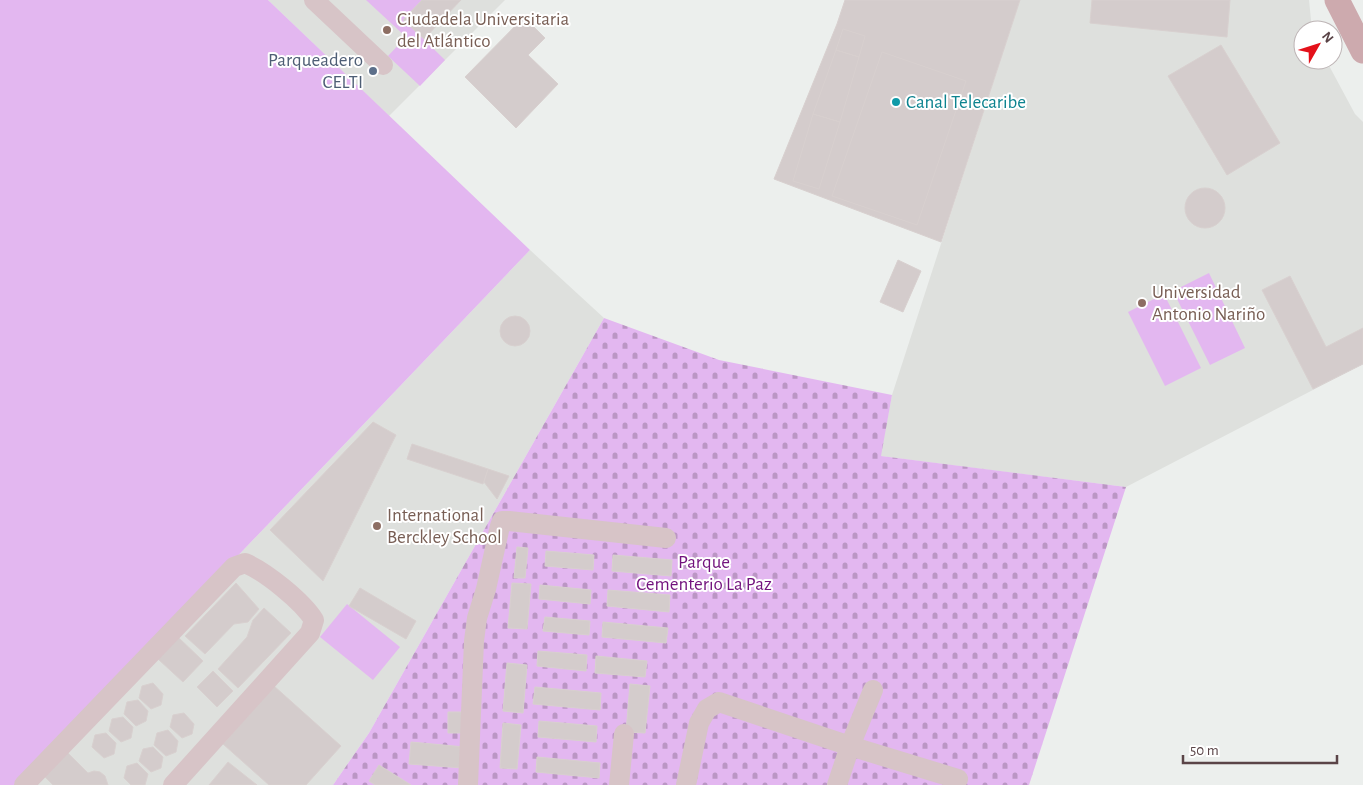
<svg xmlns="http://www.w3.org/2000/svg" width="1363" height="785" font-family="'Alegreya Sans',sans-serif">
<style>
.education{fill:#dee0dd}
.green{fill:#e3b7f0}
.cemetery{fill:url(#cemetery-stones)}
.building{fill:#d4cccc;stroke:#d8d0cf}
.lines{fill:none;stroke-linecap:round;stroke-linejoin:round}
.minor{stroke:#d7c4c7;stroke-width:20}
.major{stroke:#cdaaae;stroke-width:25}
.education-dot{fill:#8d6e63;stroke:#fff;stroke-width:2}
.service-dot{fill:#5c6f8a;stroke:#fff;stroke-width:2}
.culture-dot{fill:#0f9aa8;stroke:#fff;stroke-width:2}
.labels{text-anchor:middle;dominant-baseline:central;stroke-width:4;stroke-linejoin:round;paint-order:stroke}
.education-label{font-size:19px;fill:#785e54;stroke:#fff;text-anchor:start}
.service-label{font-size:19px;fill:#4e5e75;stroke:#fff;text-anchor:end}
.culture-label{font-size:19px;fill:#0d838f;stroke:#fff;text-anchor:start}
.park-label{font-size:19px;fill:#72127d;stroke:#fff}
</style>
<defs>
<pattern id="cemetery-stones" width="16" height="16" patternUnits="userSpaceOnUse" patternTransform="scale(1.25)"><rect width="16" height="16" fill="#e3b7f0"/><path d="M2 7V4a2 2 0 0 1 4 0v3zM10 15v-3a2 2 0 0 1 4 0v3z" fill="#bb96c4"/></pattern>
</defs>
<rect width="100%" height="100%" fill="#ecefed"/>
<path class="education" d="M268 0H505L389 116Z
M1020 0H1309L1312 30H1303V60H1326L1355 114 1363 122V364L1126 487 880 456 892 395Z
M530 250 604 318 369 733 333 785H19Z"/>
<path class="green" d="M0 0H268L530 250 19 785H0Z
M366 0H422L404 20 445 60 420 86 388 56 406 37Z
M1209 273 1245 348 1210 365 1173 291Z
M1164 294 1201 368 1165 386 1128 312Z
M347 604 400 647 373 680 320 637Z"/>
<path class="cemetery" d="M604 318 719 360 892 395 881 456 1126 487 1029 785H333L369 733Z"/>
<path class="building" d="M422 0H461L424 39 403 20Z
M845 0H1020L941 242 774 179 837 24Z
M1092 0H1230L1227 37 1090 23Z
M524 17 545 38 528 55 558 84 516 128 465 77Z
M843 29 865 36 859 57 836 50Z
M1221 45 1280 143 1227 175 1168 76Z
M836 50 859 57 840 122 813 114Z
M882 52 966 81 917 225 832 196Z
M813 114 840 122 819 189 793 181Z
M1185 208a20 20 0 1 1 40 0a20 20 0 1 1-40 0Z
M898 260 921 271 903 312 880 302Z
M1290 276 1326 347 1363 328V364L1313 389 1262 290Z
M500 331a15 15 0 1 1 30 0a15 15 0 1 1-30 0Z
M373 422 396 435 323 581 270 530Z
M412 444 488 469 483 484 407 459Z
M488 469 509 476 497 499 484 482Z
M517 547 528 548 525 578H514Z
M546 551 594 555 593 570 545 566Z
M613 555 672 560 671 576 612 571Z
M236 583 259 609 248 622 234 624 205 654 185 636Z
M512 583 531 584 527 629 508 628Z
M540 585 591 590 590 604 539 599Z
M360 588 416 621 406 639 349 606Z
M608 590 670 595 669 612 607 606Z
M264 608 291 633 238 688 218 669 247 637 253 620Z
M545 617 590 621 589 635 543 631Z
M603 622 668 628 666 643 602 637Z
M179 638 203 661 183 682 158 659Z
M538 651 587 655 586 671 537 666Z
M596 656 647 661 645 677 595 673Z
M507 663 527 665 523 713 503 711Z
M213 671 233 691 217 707 197 687Z
M153 683 163 694 161 705 151 709 139 698 142 686Z
M630 684 650 686 645 733 626 732Z
M274 686 341 746 306 785H269L223 744Z
M535 687 601 693 600 710 533 704Z
M138 700 148 711 146 721 136 726 124 714 127 702Z
M448 712H464V733H448Z
M184 713 194 724 192 734 182 738 170 727 173 715Z
M123 717 133 727 131 738 121 742 109 731 112 719Z
M539 721 597 726 596 742 538 737Z
M503 723 521 725 517 769 500 768Z
M168 730 178 741 176 752 166 756 154 745 157 733Z
M106 733 116 743 114 754 104 758 92 747 95 735Z
M411 742 465 747 463 768 409 764Z
M153 747 163 757 161 768 151 772 139 761 143 749Z
M67 752 88 773 94 771 100 772 105 776 108 785H53L44 776Z
M537 757 600 763 599 778 536 772Z
M228 762 257 785H209Z
M137 763 148 774 145 785H131L124 778 127 766Z
M379 765 411 785H375L369 781Z"/>
<g class="lines">
<path class="minor" d="M314 0 383 65
M24 785 234 567 245 563C266 572 302 601 314 620L310 633 173 785
M468 785 474 641 477 618 486 589 500 526 502 521H509L666 538
M619 785 624 734
M686 785 699 723 707 709 719 702 850 746 958 779
M837 785 850 746 873 690"/>
<path class="major" d="M1337 0 1363 51"/>
</g>
<g class="education-dot">
<circle cx="387" cy="30" r="5"/>
<circle cx="1142" cy="303" r="5"/>
<circle cx="377" cy="526" r="5"/>
</g>
<circle class="service-dot" cx="373" cy="71" r="5"/>
<circle class="culture-dot" cx="896" cy="102" r="5"/>
<g class="labels">
<g class="education-label">
<text x="397" y="19">Ciudadela Universitaria<tspan x="397" dy="22">del Atlántico</tspan></text>
<text x="1152" y="292">Universidad<tspan x="1152" dy="22">Antonio Nariño</tspan></text>
<text x="387" y="515">International<tspan x="387" dy="22">Berckley School</tspan></text>
</g>
<g class="service-label">
<text x="363" y="60">Parqueadero<tspan x="363" dy="22">CELTI</tspan></text>
</g>
<g class="culture-label">
<text x="906" y="102">Canal Telecaribe</text>
</g>
<g class="park-label">
<text x="704" y="562">Parque<tspan x="704" dy="22">Cementerio La Paz</tspan></text>
</g>
</g>
<g transform="translate(1318 45) rotate(51)"><circle r="24" fill="#ffffff" stroke="#bdb4b5"/>
<path d="M0-4L9 19L0 12L-9 19Z" fill="#e4111a"/>
<text y="-8" font-size="14" font-weight="bold" text-anchor="middle" fill="#5a4447">N</text>
</g>
<path d="M1183 755v8h154v-8" fill="none" stroke="#5a4447" stroke-width="2.5"/>
<text x="1190" y="755" font-size="15" fill="#5a4447" stroke="#ffffff" stroke-width="4" paint-order="stroke">50 m</text>
</svg>
